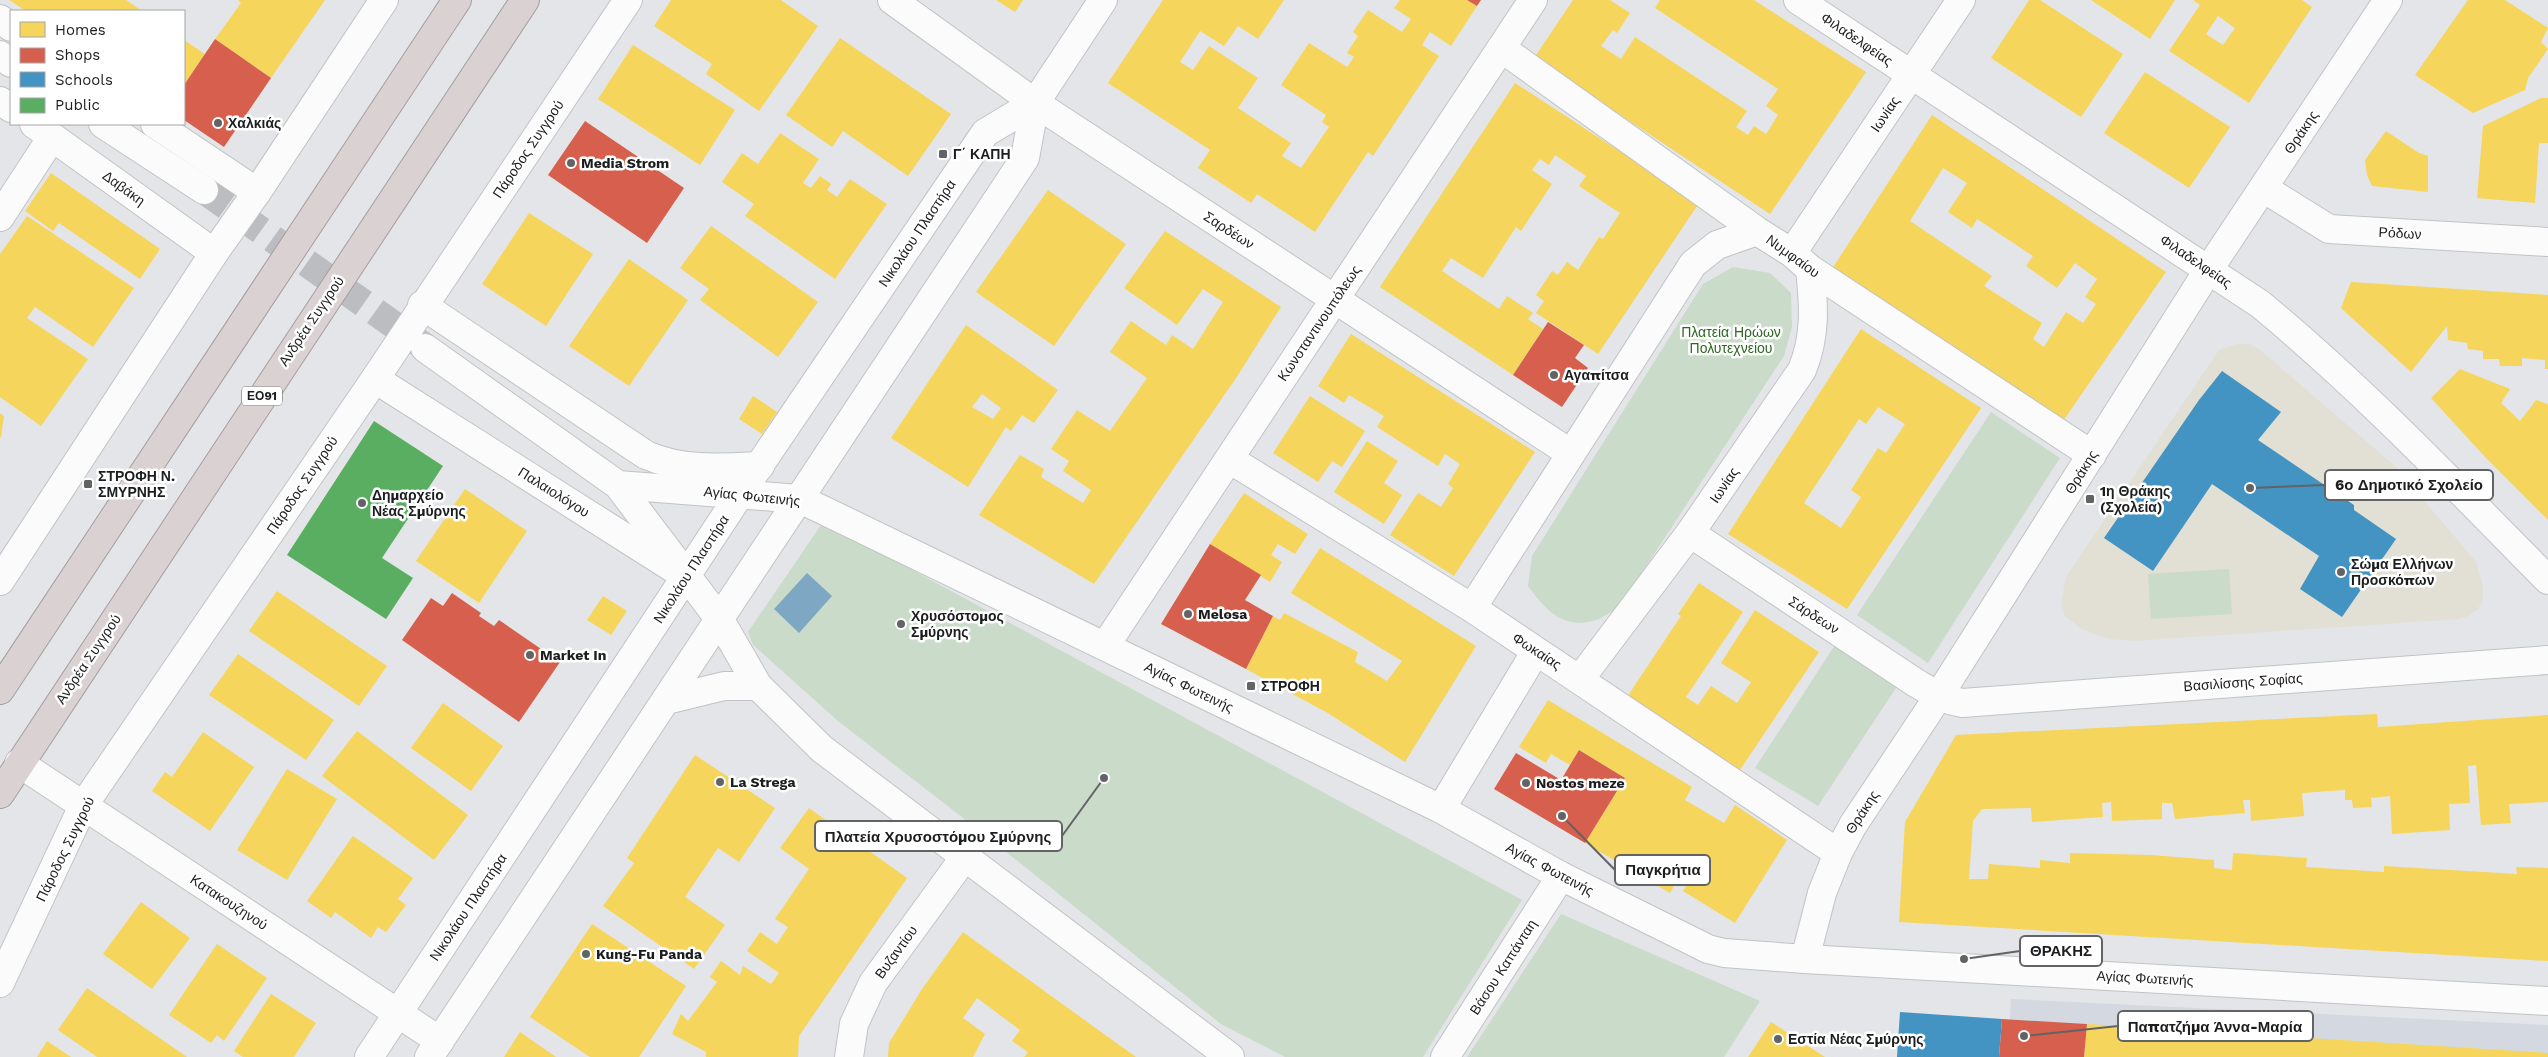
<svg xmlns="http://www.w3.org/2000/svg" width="2548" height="1057" font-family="'Work Sans',sans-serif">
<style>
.built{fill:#d4d9e1}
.education{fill:#e2dfd4}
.green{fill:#cadbc9}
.water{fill:#7ea7c3}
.homes{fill:#f6d55c;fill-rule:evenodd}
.shops{fill:#d6604d}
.schools{fill:#4393c3}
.public{fill:#5aae61}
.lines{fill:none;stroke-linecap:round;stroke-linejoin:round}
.secondary-tunnel{stroke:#bbbdc0;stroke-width:28;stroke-dasharray:28 14;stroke-linecap:butt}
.street-casing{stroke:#c1c3c5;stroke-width:30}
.secondary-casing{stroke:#c1c3c5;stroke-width:30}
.highway-casing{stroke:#a59e9e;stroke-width:30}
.street{stroke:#fbfbfc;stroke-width:28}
.secondary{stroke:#fbfbfc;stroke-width:28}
.highway{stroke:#dad2d2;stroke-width:28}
.poi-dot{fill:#626365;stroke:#fff;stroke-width:2}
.labels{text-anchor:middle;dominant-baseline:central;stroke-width:5;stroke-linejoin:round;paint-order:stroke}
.shield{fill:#fff;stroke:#606162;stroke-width:1}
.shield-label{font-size:12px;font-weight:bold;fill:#1c1d1f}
.street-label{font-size:14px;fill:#1c1d1f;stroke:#fff}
.poi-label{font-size:14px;font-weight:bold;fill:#1c1d1f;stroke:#fff;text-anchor:start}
.park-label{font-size:14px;fill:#306624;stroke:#fff}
.leader{fill:none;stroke:#626365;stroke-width:2}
.callout-dot{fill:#626365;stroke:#fff;stroke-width:2}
.callout{fill:#fff;stroke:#626365;stroke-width:2}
.callout-label{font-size:15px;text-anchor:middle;font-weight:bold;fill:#1c1d1f}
</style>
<rect width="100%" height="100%" fill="#e3e5e8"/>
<path class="built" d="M2011 999 2548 1025V1057H2008Z"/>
<path class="education" d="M2237 344H2249L2259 349 2394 465 2476 562 2483 587V599L2478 609 2468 616 2458 619 2134 641 2110 639 2083 630 2065 616 2061 603 2066 577 2219 350Z"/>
<path class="green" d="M1733 267 1770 273 1791 293 1792 327 1784 356 1618 609C1610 612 1601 619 1593 621 1562 629 1545 609 1528 586L1532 556 1703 284Z
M1991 412 2060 458 1928 663 1857 615Z
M821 525 855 539 1522 900 1423 1057H1285L1221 1024 985 835 838 721 753 645 748 632Z
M2229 569 2232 614 2151 619 2148 574Z
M1835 645 1898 685 1818 806 1755 768Z
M1561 914 1760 1001 1724 1057H1467Z"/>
<path class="water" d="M807 573 832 596 799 633 774 609Z"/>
<path class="homes" d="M9 0H126L142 11H26Z
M238 0H325L271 78 215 39 241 3Z
M671 0H781L818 26 759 111 706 74 712 64 654 26Z
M996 0H1023L1015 12Z
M1163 0H1284L1258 39 1238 26 1224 46 1200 31 1180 62 1193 70 1209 46 1258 78 1238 108 1291 143 1282 156 1301 168 1329 127 1322 122 1326 115 1281 85 1309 43 1347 67 1354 57 1347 53 1358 36 1353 32 1368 10 1402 32 1411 19 1394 8 1400 0H1467L1477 6 1451 46 1430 32 1422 45 1439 56 1373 156 1368 152 1315 232 1257 194 1251 203 1198 168 1210 150 1108 83Z
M1573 0H1610L1630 13 1617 33 1613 30 1601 46 1621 59 1635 37 1747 111 1736 127 1748 135 1754 126 1766 134 1778 115 1766 106 1778 89 1655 8 1660 0H1754L1866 72 1770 214 1534 58Z
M2029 0H2040L2123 54 2081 117 1991 58Z
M2091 0H2175L2150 39Z
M2193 0H2302L2312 7 2249 103 2169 51 2200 5ZM2218 16 2235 28 2223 45 2206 34Z
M2468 0H2505L2548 28 2541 42 2548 49 2528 78 2525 90 2473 113 2415 75Z
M840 38 951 114 908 176 843 131 832 147 786 115Z
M184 40 205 54 184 85Z
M633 45 735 110 700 165 598 99Z
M2145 72 2230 127 2189 188 2104 133Z
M1515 83 1699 203 1598 354 1536 313 1544 301 1536 295 1552 271 1558 275 1567 262 1578 270 1599 237 1603 239 1620 213 1579 186 1586 176 1555 155 1549 165 1540 159 1532 170 1552 184 1521 231 1516 227 1483 278 1451 258 1442 271 1499 309 1507 296 1533 313 1528 319 1543 329 1513 375 1380 287Z
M2541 98H2548V143H2539L2535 203 2477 198 2483 126Z
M1932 115 2166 272 2063 421 2004 380 1832 269ZM1943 168 1967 183 1948 212 1972 228 1977 219 2033 256 2026 266 2057 288 2075 263 2097 279 2085 297 2096 304 2083 323 2066 312 2044 347 2033 339 2042 323 1984 286 1992 276 1910 221Z
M2386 131 2419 153 2428 156V192L2372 186 2367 175 2365 160Z
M780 133 819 159 803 183 811 188 820 176 831 184 827 190 837 197 850 179 887 204 835 279 745 216 754 204 722 182 742 153 758 164Z
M51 173 160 249 140 279 59 223 53 231 25 211Z
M1048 190 1126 244 1054 346 976 292Z
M529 213 593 254 546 326 482 284Z
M27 216 134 288 93 347 35 307 27 318 88 359 41 426 0 397V254Z
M711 226 818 302 778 357 700 300 709 289 680 268Z
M1165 231 1281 307 1236 378 1094 584 979 515 1020 455 1044 469 1041 477 1083 503 1091 490 1063 471 1069 461 1051 449 1077 410 1110 431 1147 378 1110 352 1131 321 1166 345 1172 335 1193 349 1223 302 1203 289 1177 325 1124 288Z
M629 259 688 300 629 386 569 346Z
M2351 282 2548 295V369H2545V360L2522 358V366H2500L2499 359H2483V351L2468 349 2467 343 2448 340 2447 326 2411 372 2341 308Z
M966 325 1058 390 1034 423 1022 415 1011 431 1006 427 968 487 891 438ZM982 394 1001 408 993 419 972 407Z
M1861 329 1981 408 1847 609 1728 534ZM1878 407 1905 424 1886 453 1878 448 1851 490 1861 497 1841 528 1804 503 1859 419 1866 424Z
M1351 334 1535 452 1454 576 1390 535 1418 493 1441 507 1453 488 1448 484 1460 464 1445 454 1438 466 1377 427 1384 416 1349 395 1344 403 1318 386Z
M2460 369 2510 389 2501 403 2520 421 2536 400 2548 404V520L2486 458 2431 398Z
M753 396 777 412 762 434 739 419Z
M1310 396 1365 431 1342 467 1332 461 1318 482 1273 453Z
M0 413 4 416 1 437H0Z
M1367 441 1398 461 1384 483 1402 495 1384 524 1334 492Z
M465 489 527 531 479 603 416 561Z
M1244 493 1308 534 1295 554 1278 544 1271 555 1282 562 1270 582 1210 544Z
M1320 548 1476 646 1405 762 1326 712 1246 669 1273 616 1280 620 1284 613 1358 652 1355 662 1387 681 1402 661 1291 593Z
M1699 583 1743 612 1686 697 1698 705 1711 686 1737 703 1751 682 1721 663 1755 610 1819 652 1740 770 1627 697 1681 616 1678 614Z
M277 591 387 666 359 706 249 631Z
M603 596 627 611 611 635 587 620Z
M238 654 334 720 306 760 209 695Z
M1548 700 1692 787 1685 800 1724 823 1735 805 1787 840 1735 923 1683 891 1697 867 1688 862 1670 893 1585 843 1625 778 1579 750 1570 765 1551 754 1546 763 1519 747Z
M443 703 503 746 471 791 411 748Z
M2377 714 2378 727 2548 715V802L2509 804 2511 823 2481 825 2476 765 2468 766 2470 803 2449 804 2450 830 2392 834 2390 796 2371 798 2372 807 2353 808 2352 800H2345V790L2302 793 2304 816 2251 821 2250 800H2243L2245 813 2175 819 2172 803H2162V819L2112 821 2111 802 2102 803 2103 817 2032 822 2031 808 1982 809 1973 821 1969 879H1988L1989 864 2040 868V860L2070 863V853L2151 855 2214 860V868L2232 870 2233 853 2307 858 2306 867 2384 872V866L2517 874 2516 867 2548 868V961L1899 922 1905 822 1956 735Z
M357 731 468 815 434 860 322 776Z
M203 732 254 767 210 831 152 791 165 772 172 777Z
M695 755 775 808 739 862 718 848 685 897 725 925 694 969 603 906 634 863 627 858Z
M287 769 337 799 287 880 237 850Z
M809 808 907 878 799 1036 798 1057H706V1052L672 1034 681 1014 688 1021 717 982 710 977 721 961 740 975 743 966 771 984 779 973 747 951 760 932 777 944 788 927 775 919 809 869 780 848Z
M353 836 413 878 398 899 406 905 386 932 378 927 371 938 335 912 331 918 307 901Z
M141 902 190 938 152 989 103 954Z
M592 924 686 986 639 1057H590L530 1017Z
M963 932 1047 993 1136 1057H1024L1028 1052 1012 1041 1020 1030 977 998 963 1018 985 1034 973 1057H888L889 1043 922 989Z
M217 944 267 978 224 1041 217 1035 211 1043 169 1015Z
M87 988 187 1057H97L58 1030Z
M271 994 316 1023 294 1057H243L234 1051Z
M1771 1022 1825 1057H1748Z
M2087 1024 2548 1053V1057H2084Z
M520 1032 556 1057H504Z
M47 1041 71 1057H37Z"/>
<path class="shops" d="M1467 0H1481L1477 6Z
M215 39 271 78 224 147 184 120V85Z
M585 121 684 188 647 243 548 175Z
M1548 322 1584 345 1575 358 1588 368 1562 407 1513 375Z
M1210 544 1261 575 1245 600 1273 616 1246 669 1161 624Z
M452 593 481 613 479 616 494 626 499 620 560 662 519 722 402 640 431 598 443 606Z
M1579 750 1625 778 1585 843 1494 789 1516 753 1561 780Z
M2002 1019 2087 1024 2084 1057H1999Z"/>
<path class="schools" d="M2222 371 2281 412 2258 440 2354 505V510L2396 539 2342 617 2300 589 2319 556 2212 484 2153 571 2104 538 2199 400Z
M1900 1012 2002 1019 1999 1057H1897Z"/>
<path class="public" d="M374 421 443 466 382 558 413 578 386 619 287 555Z"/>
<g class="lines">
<path class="secondary-tunnel" d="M204 190 425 347"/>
<g class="street-casing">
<path id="street" d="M892 0 1035 103 1570 453
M1798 0 2260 304C2363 389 2454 485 2548 580
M0 19 11 27
M1501 48 1757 231 1792 253 1810 269 2092 455
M0 101 11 108
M34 124 214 253
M155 124 257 192
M2263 188 2329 229 2548 242
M0 217 52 137
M1792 253 1961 0
M422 305 646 455C683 471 721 468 760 466
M375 379 687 577
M1229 459 1472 608 1838 853
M1690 533 1916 683C1932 692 1944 700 1962 703L2548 660
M1472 608 1693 264 1717 245 1757 231
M1105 646 1533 0
M1580 679 1690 533 1802 370C1816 336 1814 306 1810 269
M19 763 440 1041
M1441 809 1536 651
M1805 959 1822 893 1838 853 1853 825 1938 697 2209 269 2388 0
M849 1057 854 1024 873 983 964 858
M1445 1057 1561 876"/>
</g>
<g class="secondary-casing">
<path id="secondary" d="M0 55 11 63
M103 124 204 190
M425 348 618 485 720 620 758 686 822 749 1230 1057
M618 485 800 499 1441 809 1561 876 1708 949 1724 953 1805 959 2548 1001
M0 581 214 253 257 192 384 0
M667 700 724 686H758
M0 983 83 806 375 379 628 0
M369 1057 740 494 985 133 1035 103
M429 1057 1025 158 1035 103 1103 0"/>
</g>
<g class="highway-casing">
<path id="highway" d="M0 690 457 0
M0 794 525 0"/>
</g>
<use href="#street" class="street"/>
<use href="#secondary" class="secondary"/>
<use href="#highway" class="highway"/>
</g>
<g class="poi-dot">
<circle cx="218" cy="123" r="5"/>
<rect x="938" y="149" width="10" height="10" rx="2.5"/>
<circle cx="571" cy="163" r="5"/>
<circle cx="1554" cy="375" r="5"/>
<rect x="83" y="479" width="10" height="10" rx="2.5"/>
<rect x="2085" y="494" width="10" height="10" rx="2.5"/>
<circle cx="362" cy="503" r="5"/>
<circle cx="2341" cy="572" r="5"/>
<circle cx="1188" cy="614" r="5"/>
<circle cx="901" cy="624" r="5"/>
<circle cx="530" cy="655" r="5"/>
<rect x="1246" y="681" width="10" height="10" rx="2.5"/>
<circle cx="720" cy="782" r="5"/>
<circle cx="1526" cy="783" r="5"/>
<circle cx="586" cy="954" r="5"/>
<circle cx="1778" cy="1039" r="5"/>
</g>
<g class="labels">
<rect class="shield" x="242" y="386.5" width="40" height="19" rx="4"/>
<g class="shield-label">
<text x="262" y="396">ΕΟ91</text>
</g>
<g class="street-label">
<text transform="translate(1857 39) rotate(34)">Φιλαδελφείας</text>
<text transform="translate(1885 114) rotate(-56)">Ιωνίας</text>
<text transform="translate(2301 132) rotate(-56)">Θράκης</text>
<text transform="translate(528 149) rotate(-56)">Πάροδος Συγγρού</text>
<text transform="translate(124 188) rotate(36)">Δαβάκη</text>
<text transform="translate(1229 230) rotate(33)">Σαρδέων</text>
<text transform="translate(917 233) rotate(-56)">Νικολάου Πλαστήρα</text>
<text transform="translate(2400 233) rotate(3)">Ρόδων</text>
<text transform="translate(1793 256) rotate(36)">Νυμφαίου</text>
<text transform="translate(2196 261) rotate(34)">Φιλαδελφείας</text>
<text transform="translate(311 321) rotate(-56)">Ανδρέα Συγγρού</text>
<text transform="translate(1319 323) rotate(-56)">Κωνσταντινουπόλεως</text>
<text transform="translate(2081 472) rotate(-58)">Θράκης</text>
<text transform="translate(302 485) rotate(-56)">Πάροδος Συγγρού</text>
<text transform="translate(1724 485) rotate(-56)">Ιωνίας</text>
<text transform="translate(554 492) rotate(32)">Παλαιολόγου</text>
<text transform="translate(752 496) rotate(6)">Αγίας Φωτεινής</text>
<text transform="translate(691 569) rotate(-57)">Νικολάου Πλαστήρα</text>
<text transform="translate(1814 615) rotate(33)">Σάρδεων</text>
<text transform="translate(1537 651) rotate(33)">Φωκαίας</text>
<text transform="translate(88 659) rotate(-56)">Ανδρέα Συγγρού</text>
<text transform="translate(2243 682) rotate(-4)">Βασιλίσσης Σοφίας</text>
<text transform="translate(1189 687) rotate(26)">Αγίας Φωτεινής</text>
<text transform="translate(1862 812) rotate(-57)">Θράκης</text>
<text transform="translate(65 849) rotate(-64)">Πάροδος Συγγρού</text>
<text transform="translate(1550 869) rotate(28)">Αγίας Φωτεινής</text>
<text transform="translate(229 902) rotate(33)">Κατακουζηνού</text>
<text transform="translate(468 907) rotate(-56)">Νικολάου Πλαστήρα</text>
<text transform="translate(896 952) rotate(-54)">Βυζαντίου</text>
<text transform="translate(1503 967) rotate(-57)">Βάσου Καπάνταη</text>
<text transform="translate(2145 978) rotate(3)">Αγίας Φωτεινής</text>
</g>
<g class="poi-label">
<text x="228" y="123">Χαλκιάς</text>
<text x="953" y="154">Γ΄ ΚΑΠΗ</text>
<text x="581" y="163">Media Strom</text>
<text x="1564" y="375">Αγαπίτσα</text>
<text x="98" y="476">ΣΤΡΟΦΗ Ν.<tspan x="98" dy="16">ΣΜΥΡΝΗΣ</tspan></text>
<text x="2100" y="491">1η Θράκης<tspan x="2100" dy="16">(Σχολεία)</tspan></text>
<text x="372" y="495">Δημαρχείο<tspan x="372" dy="16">Νέας Σμύρνης</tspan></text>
<text x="2351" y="564">Σώμα Ελλήνων<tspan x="2351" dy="16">Προσκόπων</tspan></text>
<text x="1198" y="614">Melosa</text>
<text x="911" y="616">Χρυσόστομος<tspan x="911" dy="16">Σμύρνης</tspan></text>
<text x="540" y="655">Market In</text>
<text x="1261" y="686">ΣΤΡΟΦΗ</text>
<text x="730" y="782">La Strega</text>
<text x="1536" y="783">Nostos meze</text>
<text x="596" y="954">Kung-Fu Panda</text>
<text x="1788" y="1039">Εστία Νέας Σμύρνης</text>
</g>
<g class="park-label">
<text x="1731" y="332">Πλατεία Ηρώων<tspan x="1731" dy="16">Πολυτεχνείου</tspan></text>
</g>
</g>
<path class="leader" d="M2250 488L2325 485M1104 778L1062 836M1562 816L1615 870M1964 959L2020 951M2024 1036L2118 1026"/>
<g class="callout-dot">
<circle cx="2250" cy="488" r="5"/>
<circle cx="1104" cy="778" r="5"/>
<circle cx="1562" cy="816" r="5"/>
<circle cx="1964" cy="959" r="5"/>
<circle cx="2024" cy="1036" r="5"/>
</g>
<g class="callout">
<rect x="2325" y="470" width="168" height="30" rx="5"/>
<rect x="815" y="821" width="247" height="30" rx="5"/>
<rect x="1615" y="855" width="95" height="30" rx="5"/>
<rect x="2020" y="936" width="82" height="30" rx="5"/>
<rect x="2118" y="1011" width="195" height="30" rx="5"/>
</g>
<g class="callout-label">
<text x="2409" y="490">6ο Δημοτικό Σχολείο</text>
<text x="938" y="842">Πλατεία Χρυσοστόμου Σμύρνης</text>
<text x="1663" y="875">Παγκρήτια</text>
<text x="2061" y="956">ΘΡΑΚΗΣ</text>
<text x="2215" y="1032">Παπατζήμα Άννα-Μαρία</text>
</g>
<rect x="10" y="10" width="175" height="115" fill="#ffffff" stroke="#a4a5a5"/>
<rect x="20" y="22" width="25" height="15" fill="#f6d55c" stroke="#a4a5a5"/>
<text x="55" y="35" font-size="15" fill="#1c1d1f">Homes</text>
<rect x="20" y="48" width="25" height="15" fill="#d6604d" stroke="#a4a5a5"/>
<text x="55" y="60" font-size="15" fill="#1c1d1f">Shops</text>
<rect x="20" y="72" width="25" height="15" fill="#4393c3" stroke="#a4a5a5"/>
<text x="55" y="85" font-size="15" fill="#1c1d1f">Schools</text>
<rect x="20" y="98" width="25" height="15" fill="#5aae61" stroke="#a4a5a5"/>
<text x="55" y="110" font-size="15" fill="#1c1d1f">Public</text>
</svg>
